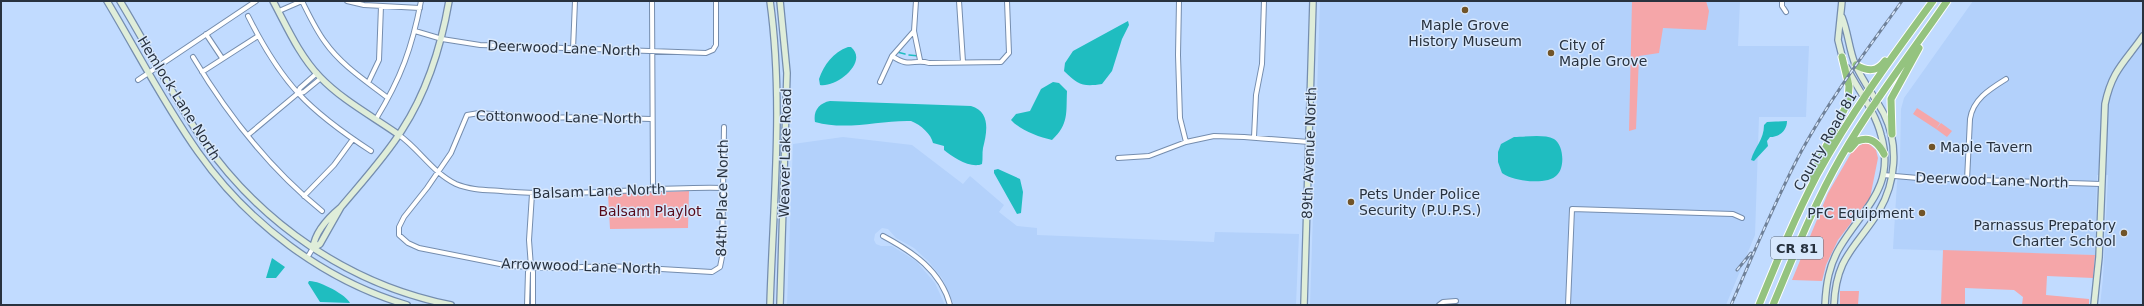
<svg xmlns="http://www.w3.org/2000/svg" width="2144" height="306" font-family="'DejaVu Sans',sans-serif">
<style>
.built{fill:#b3d1fb}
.green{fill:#f5a6a9}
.water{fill:#1fbdc0}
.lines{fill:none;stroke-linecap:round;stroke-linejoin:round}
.stream{stroke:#1fbdc0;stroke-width:1.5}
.street-casing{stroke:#758dae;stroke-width:6}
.secondary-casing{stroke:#758dae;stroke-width:8}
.highway-casing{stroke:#fff;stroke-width:9}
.street{stroke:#fff;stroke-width:4}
.secondary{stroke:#dfedd9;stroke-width:5.5}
.highway{stroke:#94c37f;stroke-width:7}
.rail-casing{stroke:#6f8199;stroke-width:3}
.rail{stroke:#d8e8fd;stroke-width:1.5;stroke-dasharray:4.5;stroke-linecap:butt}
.poi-dot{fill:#715428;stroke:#d8e8fd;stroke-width:1.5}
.labels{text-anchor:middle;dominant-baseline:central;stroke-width:3;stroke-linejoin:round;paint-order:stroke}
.shield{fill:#d8e8fd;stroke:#5d6978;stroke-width:1}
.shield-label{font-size:13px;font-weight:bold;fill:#28323f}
.poi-label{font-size:14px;fill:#28323f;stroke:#d8e8fd;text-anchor:start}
.street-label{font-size:14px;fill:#28323f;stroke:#d8e8fd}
.park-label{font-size:14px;fill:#570a1a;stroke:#d8e8fd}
</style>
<rect width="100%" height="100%" fill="#c1dbff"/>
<path class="built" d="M1320 1H1740L1738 46H1809L1806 117H1759L1755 235 1726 305H1310Z
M1973 1H2143V305H2100L2103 278 2108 175H2097L2095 255 1893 249 1897 182 1900 160 1901 109 1904 98Z
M843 137 912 145 963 184 970 176 1004 205 999 212 1017 226 1037 228V235L1214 242 1215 232 1299 234 1296 305H954L942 278 929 262 914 248 896 238 888 229 882 228 875 234 874 240 876 244 881 246H892L916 261 935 283 945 305H787L793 144Z"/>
<path class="green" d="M1632 1H1706L1709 11 1706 30 1663 28 1659 53 1639 56 1636 129 1629 131Z
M1917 108 1940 123 1936 129 1913 114Z
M1941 123 1952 131 1947 137 1936 129Z
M1867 142 1876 150 1878 158 1870 198 1838 240 1826 265 1822 281 1792 280 1828 193 1854 148Z
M689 191 688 228 610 229 608 194Z
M1943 250 2095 255 2093 278 2047 276 2046 295 2089 299V305H2022L2023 297 2014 290 1965 288V305H1941Z
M1840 291H1859L1858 305H1840Z"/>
<path class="water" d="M1128 21 1129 25 1122 39 1112 71 1102 84C1083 87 1078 85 1064 71L1065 63 1073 51Z
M848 47H851C869 62 836 88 820 85L819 79C824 65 833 52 848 47Z
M1053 82 1059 83 1067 91C1066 113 1069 124 1052 140 1038 137 1020 130 1011 120L1016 114 1030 111 1041 89Z
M830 101 971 106C991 112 987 132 983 148 982 153 983 159 982 164 971 169 952 157 944 150V146L933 143C931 134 921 125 911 121 880 120 847 131 815 122 813 111 819 103 830 101Z
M1787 121C1787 131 1779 137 1770 137L1767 141 1768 146 1754 161 1751 160C1755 146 1764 140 1764 125L1767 122Z
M1514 137C1526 137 1544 134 1554 139 1564 145 1565 168 1557 175 1547 186 1512 181 1502 173L1498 162V152L1501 144Z
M998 169 1020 179 1023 192 1021 213 1017 214 994 173V170Z
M272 258 285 267 276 278H266Z
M309 281C318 280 347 295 350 303L320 302 308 283Z"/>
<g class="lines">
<path class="stream" d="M897 52 905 54
M909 55 919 56"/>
<g class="street-casing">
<path id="street" d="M302 1C309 15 316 30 325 42 341 65 366 81 388 98
M347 1 364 5 420 8
M652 1 653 189
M916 1 914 31 920 60
M959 1 963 62
M1179 1 1178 55 1180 118 1186 142
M1782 1V6L1786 12
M279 11 302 1
M248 16C282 84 308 110 371 151
M415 31 442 39 480 45 706 53 713 50 716 45V1
M206 34 222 58
M573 49 575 1
M892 56C911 69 913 58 929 63L1001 62 1009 53 1007 1
M193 57C227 114 270 169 322 211
M202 72 258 36
M317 73 300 88 297 94 304 92 321 78
M138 80 256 1
M880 82 892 56 914 31
M368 83 379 60 381 6
M376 119C401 78 412 48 421 1
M651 119 586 117 538 118 479 113 467 115 451 153 427 188 404 217 399 227V235L408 243 419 248 510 266 557 268 610 266 712 272 720 267 722 257 724 127
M248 135 297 94
M399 135C419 149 433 173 456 184 470 190 486 190 501 191 575 198 650 186 724 188
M1254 137 1256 95 1262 64 1264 1
M1118 158 1149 156 1186 142 1214 136 1244 137 1309 142
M1883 175 1918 178 2101 184
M1967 180 1970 119C1973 99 1990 89 2006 79
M304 196 334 165 353 139
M883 236C913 252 941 271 950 305
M307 258 313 248
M531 267 529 240 532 194
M527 305 528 272 531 267 533 272V305
M1439 305 1443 302 1456 301
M1568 305 1572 209 1733 214 1742 218"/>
</g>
<g class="secondary-casing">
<path id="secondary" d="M107 1C137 51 164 104 198 152 248 223 323 280 407 305
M120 1C148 47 172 95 202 139 261 224 350 285 451 305
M273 1C287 27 299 55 320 77 342 100 372 116 399 135
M780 1 787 73 780 305
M1842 1 1838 40 1843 60
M341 207C362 182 385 157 402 130 428 90 441 47 449 1
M341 207 320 244 313 248C315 231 329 217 341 207Z
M770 305C773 204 784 102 770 1
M1304 305 1313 1
M1825 305C1826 284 1829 265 1840 247 1863 208 1896 188 1881 135 1875 111 1858 90 1847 68
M1834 305C1836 256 1856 248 1879 211 1896 182 1899 145 1884 114 1875 97 1863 82 1855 64 1849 49 1848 32 1842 17
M2094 305 2099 257 2105 104C2112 70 2125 62 2143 36"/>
</g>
<g class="highway-casing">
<path id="highway" d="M1856 65C1868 72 1877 72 1885 61
M1892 134 1891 99 1919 48
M1850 149 1857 141C1870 136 1878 142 1884 154
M1811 177 1848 102 1849 86 1842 57
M1759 305C1777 261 1795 217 1817 175 1850 114 1892 57 1933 1
M1773 305C1794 255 1814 204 1841 157 1873 102 1911 53 1947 1"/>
</g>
<use href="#street" class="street"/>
<use href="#secondary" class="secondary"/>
<use href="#highway" class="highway"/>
<g class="rail-casing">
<path id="rail" d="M1737 270 1751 253
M1731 305C1754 253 1775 200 1802 150 1831 97 1867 50 1902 1"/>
</g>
<use href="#rail" class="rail"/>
</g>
<g class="poi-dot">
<circle cx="1465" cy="10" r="4"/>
<circle cx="1551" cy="53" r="4"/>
<circle cx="1932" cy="147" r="4"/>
<circle cx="1351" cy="202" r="4"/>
<circle cx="1922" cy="213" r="4"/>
<circle cx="2124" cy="233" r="4"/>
</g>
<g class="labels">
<rect class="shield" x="1771" y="237" width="52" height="22" rx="3"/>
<g class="shield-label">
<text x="1797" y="248">CR 81</text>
</g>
<g class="poi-label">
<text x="1465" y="25" text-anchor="middle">Maple Grove<tspan x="1465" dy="16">History Museum</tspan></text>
<text x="1559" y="45">City of<tspan x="1559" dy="16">Maple Grove</tspan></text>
<text x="1940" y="147">Maple Tavern</text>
<text x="1359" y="194">Pets Under Police<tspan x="1359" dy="16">Security (P.U.P.S.)</tspan></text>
<text x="1914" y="213" text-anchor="end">PFC Equipment</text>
<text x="2116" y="225" text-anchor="end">Parnassus Prepatory<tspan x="2116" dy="16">Charter School</tspan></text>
</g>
<g class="street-label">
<text transform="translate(564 48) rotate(2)">Deerwood Lane North</text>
<text transform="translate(179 98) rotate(58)">Hemlock Lane North</text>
<text transform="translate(559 117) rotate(1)">Cottonwood Lane North</text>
<text transform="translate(1825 141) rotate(-60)">County Road 81</text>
<text transform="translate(785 153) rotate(-89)">Weaver Lake Road</text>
<text transform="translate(1309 153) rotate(-88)">89th Avenue North</text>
<text transform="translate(1992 180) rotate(2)">Deerwood Lane North</text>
<text transform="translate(599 191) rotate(-2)">Balsam Lane North</text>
<text transform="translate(722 198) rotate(-89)">84th Place North</text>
<text transform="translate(581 266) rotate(2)">Arrowwood Lane North</text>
</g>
<g class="park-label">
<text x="650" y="211">Balsam Playlot</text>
</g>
</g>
<rect width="2144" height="306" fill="none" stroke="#28323f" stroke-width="4"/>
</svg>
